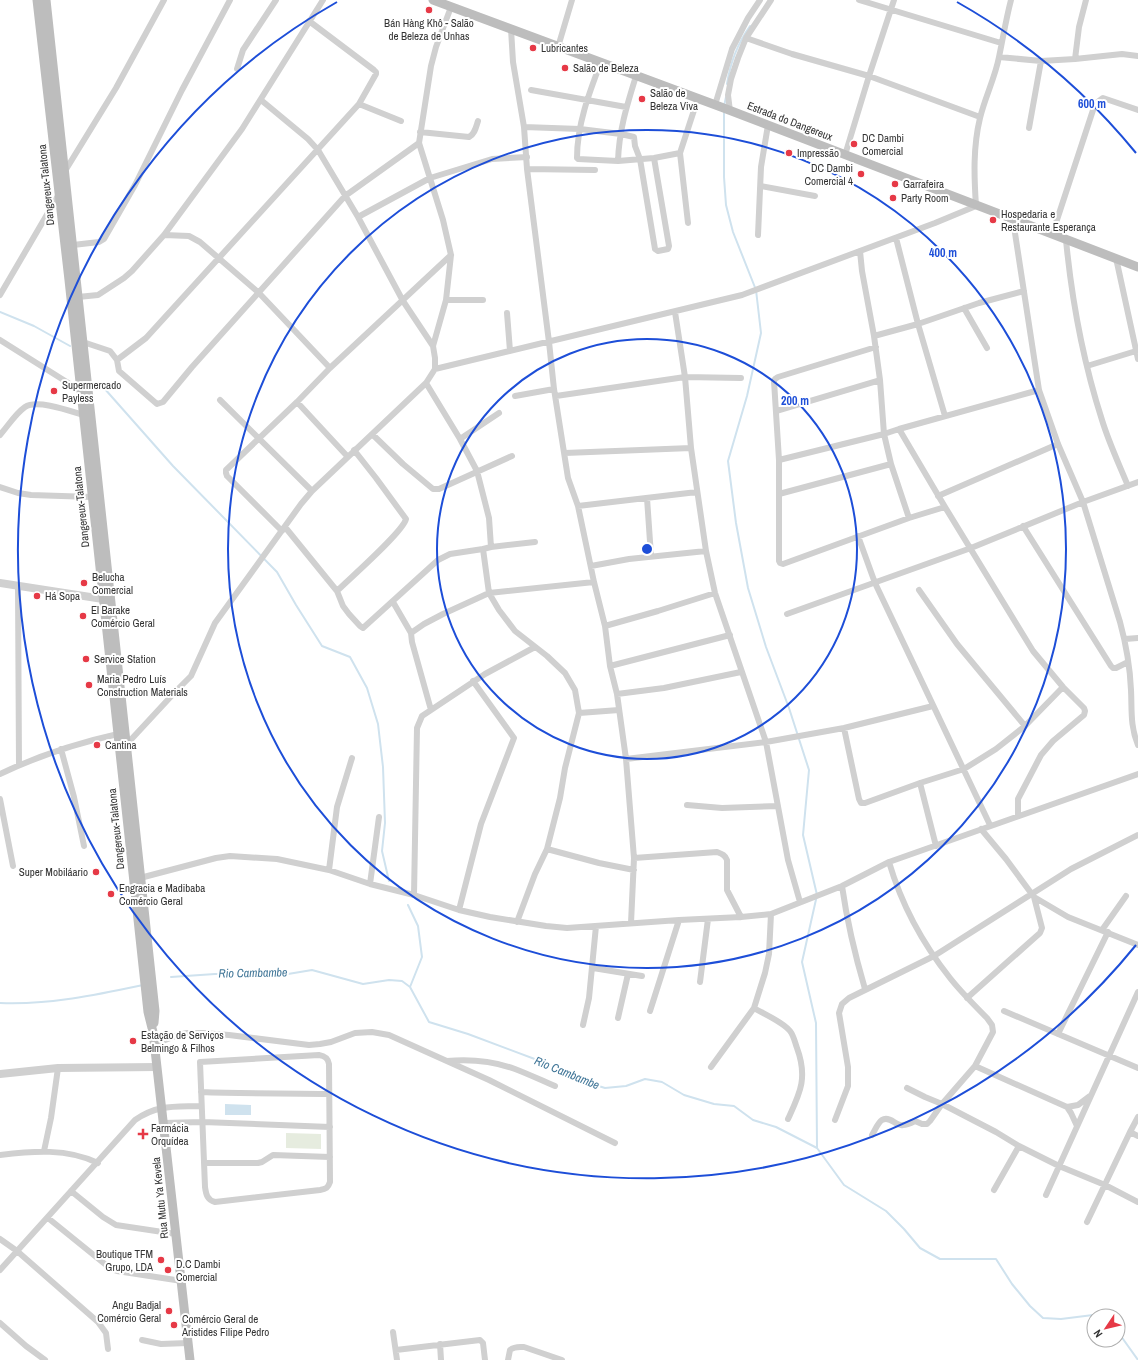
<svg xmlns="http://www.w3.org/2000/svg" width="1138" height="1360" font-family="'Archivo Narrow',sans-serif">
<style>
.green{fill:#e6ecdf}
.water{fill:#cfe2ee}
.lines{fill:none;stroke-linecap:round;stroke-linejoin:round}
.stream{stroke:#cfe2ee;stroke-width:2}
.minor{stroke:#d0d0d0;stroke-width:6}
.tertiary{stroke:#d0d0d0;stroke-width:8}
.secondary{stroke:#bdbdbd;stroke-width:9}
.ring{fill:none;stroke:#1d4ed8;stroke-width:2}
.poi-dot{fill:#e63946;stroke:#fff;stroke-width:1.5}
.labels{text-anchor:middle;dominant-baseline:central;stroke-width:4;stroke-linejoin:round;paint-order:stroke}
.poi-label{font-size:11px;fill:#333;stroke:#fff;text-anchor:start}
.street-label{font-size:11px;fill:#333;stroke:#fff}
.water-label{font-size:12px;font-style:italic;fill:#3f7597;stroke:#fff}
.centre{fill:#1d4ed8;stroke:#fff;stroke-width:2}
.ring-label{font-size:12px;text-anchor:middle;font-weight:bold;fill:#1d4ed8;stroke:#fff;stroke-width:4;stroke-linejoin:round;paint-order:stroke}
</style>
<rect width="100%" height="100%" fill="#fff"/>
<path class="green" d="M286 1133 321 1134V1149L286 1148Z"/>
<path class="water" d="M225 1104 251 1105V1115H225Z"/>
<g class="lines">
<path class="stream" d="M727 84C730 64 738 43 750 26
M724 106 726 97
M724 111V177L726 205 733 232 756 290 761 333 747 396 728 461 736 523 748 588 766 647 789 708 809 770 803 835 817 895 802 962 816 1023 817 1148
M0 312 34 326 70 346
M104 388 173 466 277 572 296 605 322 646 350 657 367 688 378 724 383 767 385 823 382 851 389 881
M408 905 418 926 422 957 410 987
M171 977 215 974 261 973 288 974 312 970 363 984 389 980 402 981 410 987 429 1022 468 1034 540 1061 570 1077 605 1088 626 1086 645 1079 662 1082 684 1095 714 1104 734 1106 753 1120 776 1127 817 1148 844 1185 886 1211 904 1229 920 1248 940 1259H996L1012 1284 1030 1306 1043 1318 1061 1319 1093 1315 1095 1316
M0 1003C49 1005 96 995 143 985
M1118 1332 1138 1360"/>
<path class="minor" d="M859 0 1001 43
M451 7 436 47 431 66 419 143 443 220 451 255 446 300 433 346 435 358V369L426 383 460 439 477 471 489 518 491 547 483 549 489 593 499 610 515 631 547 656 565 673 575 690 579 713 565 768 560 798 547 849 535 874 517 922
M511 29 513 62 524 127 527 169 549 342 554 389 568 478 578 506 594 582 605 626 610 666 617 694 626 759 634 858 631 923
M746 38 792 54 869 76 980 117
M558 47 572 0
M999 57 1041 61 1075 59 1122 54 1138 56
M1075 59 1079 27 1086 0
M601 62C589 93 577 125 577 158L578 159 618 161 654 158 680 153
M237 69 243 50 276 0
M531 90 626 107
M261 100 308 139 318 150 358 217 403 301 433 346
M359 104 401 121
M715 105 732 49 748 18 760 0
M730 111 728 95 731 79 738 58 746 38 771 0
M524 127 580 129 621 134 634 137 635 146 640 159 655 249 658 251 668 249 669 246 654 158
M1029 128 1041 61
M420 132 469 137C475 134 476 127 478 121
M845 155 869 76 894 0
M618 161C619 130 627 105 636 76
M527 169 595 170
M65 171 116 88 164 0
M761 186 815 196
M358 217 430 178 492 159 527 157
M1013 220 1039 390 1058 444 1083 502 1120 622C1126 644 1130 667 1131 690 1132 710 1130 726 1138 745
M688 223 680 153 698 98
M164 235 189 236 200 242 259 293 330 368
M758 235 761 167 768 125
M1052 235 1095 104 1103 98 1138 110
M896 238 918 324 945 416
M1066 240C1072 302 1083 361 1102 420 1109 443 1119 464 1128 486
M73 245 99 242 104 239 135 185 182 90 230 0
M860 251 862 271 874 336 880 380 884 434 891 464 909 518
M1116 258 1138 359
M0 295 59 194
M78 297 98 295 124 278 132 271 164 235 242 129 323 0
M446 300H483
M964 308 987 348
M675 312 685 377 691 448 706 551 715 593 766 742 788 860 800 902
M507 313 510 351
M874 336 918 324 979 303 1024 291
M0 340 81 391
M83 342 110 351 117 360 119 371 157 404 163 402 192 367 345 196 419 143
M876 347 778 377 775 379 774 381 779 460V561L780 563 783 564 909 518 945 507
M117 360 146 338 359 104 376 74V72L374 70 309 21
M1087 366 1136 351
M435 369 742 295 935 223 976 206C974 176 973 147 980 118 985 97 995 78 999 57 1003 38 1006 19 1011 0
M515 396 554 389
M556 396 685 377 741 378
M220 400 312 491
M297 402 347 456
M776 411 880 380
M899 429 945 507 1033 651 1063 687 1084 708 1085 711 1084 715 1053 741 1041 755 1018 799V816
M372 434 403 464 433 489H439L512 456
M0 435C8 426 15 414 25 407 37 399 70 411 83 415
M460 439 499 413
M565 453 691 448
M779 460 884 434 899 429 1039 390
M0 487 18 493 31 495 92 497
M779 494 891 464
M938 496 1058 444
M647 498 651 556
M578 506 697 492
M1023 526 1111 666 1113 668H1116L1128 662
M285 527 337 591 343 606 349 614 360 626 363 628 438 560 450 554 483 549
M282 531 227 476 226 473V470L297 402 330 368 451 255
M858 536 875 583 990 825
M491 547 535 542
M591 566 629 559 706 551
M18 586 19 765
M919 590 957 644 1025 726
M337 591C349 579 403 532 406 519L376 478 354 450
M393 602 411 633
M787 614 971 548 1083 502 1138 482
M605 626 658 611 715 593
M1125 639 1138 638
M610 666 730 635
M617 694 664 688 741 672
M431 710 412 642 411 633 424 624 443 614 489 593 594 582
M579 713 619 710
M844 728 859 799 861 803H865L920 783 964 769 996 749 1025 726 1063 687
M126 745 176 691 191 676 215 623 301 504 312 491 426 383
M61 749 74 797 84 846
M626 759 766 742 844 728 933 706
M0 774C38 756 77 743 118 734
M920 783 936 846
M0 799 13 866
M687 805 722 808 778 806
M981 829 1006 859 1034 897 1068 917 1138 945
M547 849 599 863 634 870
M634 858 717 852C722 854 725 855 727 860V890L741 917
M329 870 337 807 352 758
M140 878 216 858 230 856 277 859 329 870 370 884 414 895 459 910 490 917 546 926 567 928 679 920 741 917 771 914 842 886 889 862 1138 774
M370 884 379 817
M842 886C847 921 855 955 865 989
M414 895 417 728 422 716 485 674 535 647
M459 910 481 824 514 738 473 681
M1102 930 1126 896
M593 968 642 976
M700 982 708 919
M967 998 1040 933 1042 928 1034 897
M754 1008C764 1014 783 1022 790 1031 794 1036 795 1043 797 1048 808 1078 800 1093 788 1119
M650 1011 679 920
M1004 1011 1138 1068
M618 1018 628 974
M583 1025 589 998 596 926
M1058 1034 1108 932
M155 1044 178 1035 187 1033H203L229 1035 309 1045 320 1044 331 1042 355 1033 372 1032 389 1035 489 1080 615 1143
M319 1055C325 1056 328 1058 329 1064L330 1182C328 1188 326 1189 320 1190L215 1202C207 1200 206 1194 205 1187L200 1062Z
M447 1061C469 1059 493 1061 515 1069 528 1074 541 1080 555 1086
M975 1066 1067 1107 1071 1113 1077 1126
M711 1067 754 1008 765 973 769 954 771 914
M907 1088 925 1097 942 1104 996 1132 1019 1146 1059 1166 1105 1185 1138 1202
M201 1092C244 1094 286 1093 329 1094
M1067 1107 1078 1105 1090 1096
M835 1120 848 1086V1067L839 1013 842 1004 849 998 934 956 1071 869 1138 835
M163 1123 203 1122 330 1127
M1130 1132 1138 1136
M872 1135C878 1125 881 1113 894 1122 897 1124 899 1126 903 1125 907 1125 911 1123 915 1121L922 1124H927L930 1121 942 1104 975 1066 993 1032 992 1025 987 1018C974 1005 961 992 950 978 923 944 901 903 889 862
M44 1151 51 1118 58 1068
M0 1155C33 1151 67 1148 98 1163
M205 1163H258L262 1162 273 1155 330 1157
M994 1190 1019 1146
M71 1191 103 1217 116 1225 176 1234
M1046 1195 1138 992
M48 1218 111 1269 117 1271 182 1281
M1087 1222 1130 1132 1138 1117
M0 1239 17 1251 98 1322 106 1333 108 1349
M0 1270 135 1120C158 1104 175 1107 201 1106
M0 1323 26 1346 45 1360
M393 1332 397 1360
M142 1340 161 1344 188 1343
M440 1344 441 1360
M396 1350 480 1340 483 1343 485 1360
M508 1360 510 1350C515 1346 519 1347 524 1347L562 1360"/>
<path class="tertiary" d="M0 583 103 599
M0 1074 58 1068 157 1067"/>
<path class="secondary" d="M37 0 69 280 148 1012 153 1032 190 1360
M46 0 155 1011 154 1023
M433 0 721 107 1138 267"/>
</g>
<g class="ring">
<circle cx="647" cy="549" r="210"/>
<circle cx="647" cy="549" r="419"/>
<path d="M1136 945A629 629 0 1 1 337 2M957 2A629 629 0 0 1 1136 153"/>
</g>
<g class="poi-dot">
<circle cx="429" cy="10" r="4"/>
<circle cx="533" cy="48" r="4"/>
<circle cx="565" cy="68" r="4"/>
<circle cx="642" cy="99" r="4"/>
<circle cx="854" cy="144" r="4"/>
<circle cx="789" cy="153" r="4"/>
<circle cx="861" cy="174" r="4"/>
<circle cx="895" cy="184" r="4"/>
<circle cx="893" cy="198" r="4"/>
<circle cx="993" cy="220" r="4"/>
<circle cx="54" cy="391" r="4"/>
<circle cx="84" cy="583" r="4"/>
<circle cx="37" cy="596" r="4"/>
<circle cx="83" cy="616" r="4"/>
<circle cx="86" cy="659" r="4"/>
<circle cx="89" cy="685" r="4"/>
<circle cx="97" cy="745" r="4"/>
<circle cx="96" cy="872" r="4"/>
<circle cx="111" cy="894" r="4"/>
<circle cx="133" cy="1041" r="4"/>
<path d="M141 1128h4v4h4v4h-4v4h-4v-4h-4v-4h4z"/>
<circle cx="161" cy="1260" r="4"/>
<circle cx="168" cy="1270" r="4"/>
<circle cx="169" cy="1311" r="4"/>
<circle cx="174" cy="1325" r="4"/>
</g>
<g class="labels">
<g class="poi-label">
<text x="429" y="23" text-anchor="middle">Bán Hàng Khô - Salão<tspan x="429" dy="13">de Beleza de Unhas</tspan></text>
<text x="541" y="48">Lubricantes</text>
<text x="573" y="68">Salão de Beleza</text>
<text x="650" y="93">Salão de<tspan x="650" dy="13">Beleza Viva</tspan></text>
<text x="862" y="138">DC Dambi<tspan x="862" dy="13">Comercial</tspan></text>
<text x="797" y="153">Impressão</text>
<text x="853" y="168" text-anchor="end">DC Dambi<tspan x="853" dy="13">Comercial 4</tspan></text>
<text x="903" y="184">Garrafeira</text>
<text x="901" y="198">Party Room</text>
<text x="1001" y="214">Hospedaria e<tspan x="1001" dy="13">Restaurante Esperança</tspan></text>
<text x="62" y="385">Supermercado<tspan x="62" dy="13">Payless</tspan></text>
<text x="92" y="577">Belucha<tspan x="92" dy="13">Comercial</tspan></text>
<text x="45" y="596">Há Sopa</text>
<text x="91" y="610">El Barake<tspan x="91" dy="13">Comércio Geral</tspan></text>
<text x="94" y="659">Service Station</text>
<text x="97" y="679">Maria Pedro Luís<tspan x="97" dy="13">Construction Materials</tspan></text>
<text x="105" y="745">Cantina</text>
<text x="88" y="872" text-anchor="end">Super Mobiláario</text>
<text x="119" y="888">Engracia e Madibaba<tspan x="119" dy="13">Comércio Geral</tspan></text>
<text x="141" y="1035">Estação de Serviços<tspan x="141" dy="13">Belmingo &amp; Filhos</tspan></text>
<text x="151" y="1128">Farmácia<tspan x="151" dy="13">Orquídea</tspan></text>
<text x="153" y="1254" text-anchor="end">Boutique TFM<tspan x="153" dy="13">Grupo, LDA</tspan></text>
<text x="176" y="1264">D.C Dambi<tspan x="176" dy="13">Comercial</tspan></text>
<text x="161" y="1305" text-anchor="end">Angu Badjal<tspan x="161" dy="13">Comércio Geral</tspan></text>
<text x="182" y="1319">Comércio Geral de<tspan x="182" dy="13">Aristides Filipe Pedro</tspan></text>
</g>
<g class="street-label">
<text transform="translate(790 121) rotate(21)">Estrada do Dangereux</text>
<text transform="translate(46 185) rotate(-96)">Dangereux-Talatona</text>
<text transform="translate(81 507) rotate(-96)">Dangereux-Talatona</text>
<text transform="translate(116 829) rotate(-96)">Dangereux-Talatona</text>
<text transform="translate(160 1198) rotate(-96)">Rua Mutu Ya Kevela</text>
</g>
<g class="water-label">
<text transform="translate(253 973) rotate(-1)">Rio Cambambe</text>
<text transform="translate(567 1073) rotate(22)">Rio Cambambe</text>
</g>
</g>
<circle cx="647" cy="549" r="6" class="centre"/>
<g class="ring-label">
<text x="1092" y="108">600 m</text>
<text x="943" y="257">400 m</text>
<text x="795" y="405">200 m</text>
</g>
<g transform="translate(1106 1328) rotate(235)"><circle r="19" fill="#ffffff" stroke="#adadad"/>
<path d="M0-3L7 15L0 10L-7 15Z" fill="#e63946"/>
<text y="-6" font-size="11" font-weight="bold" text-anchor="middle" fill="#333333">N</text>
</g>
</svg>
